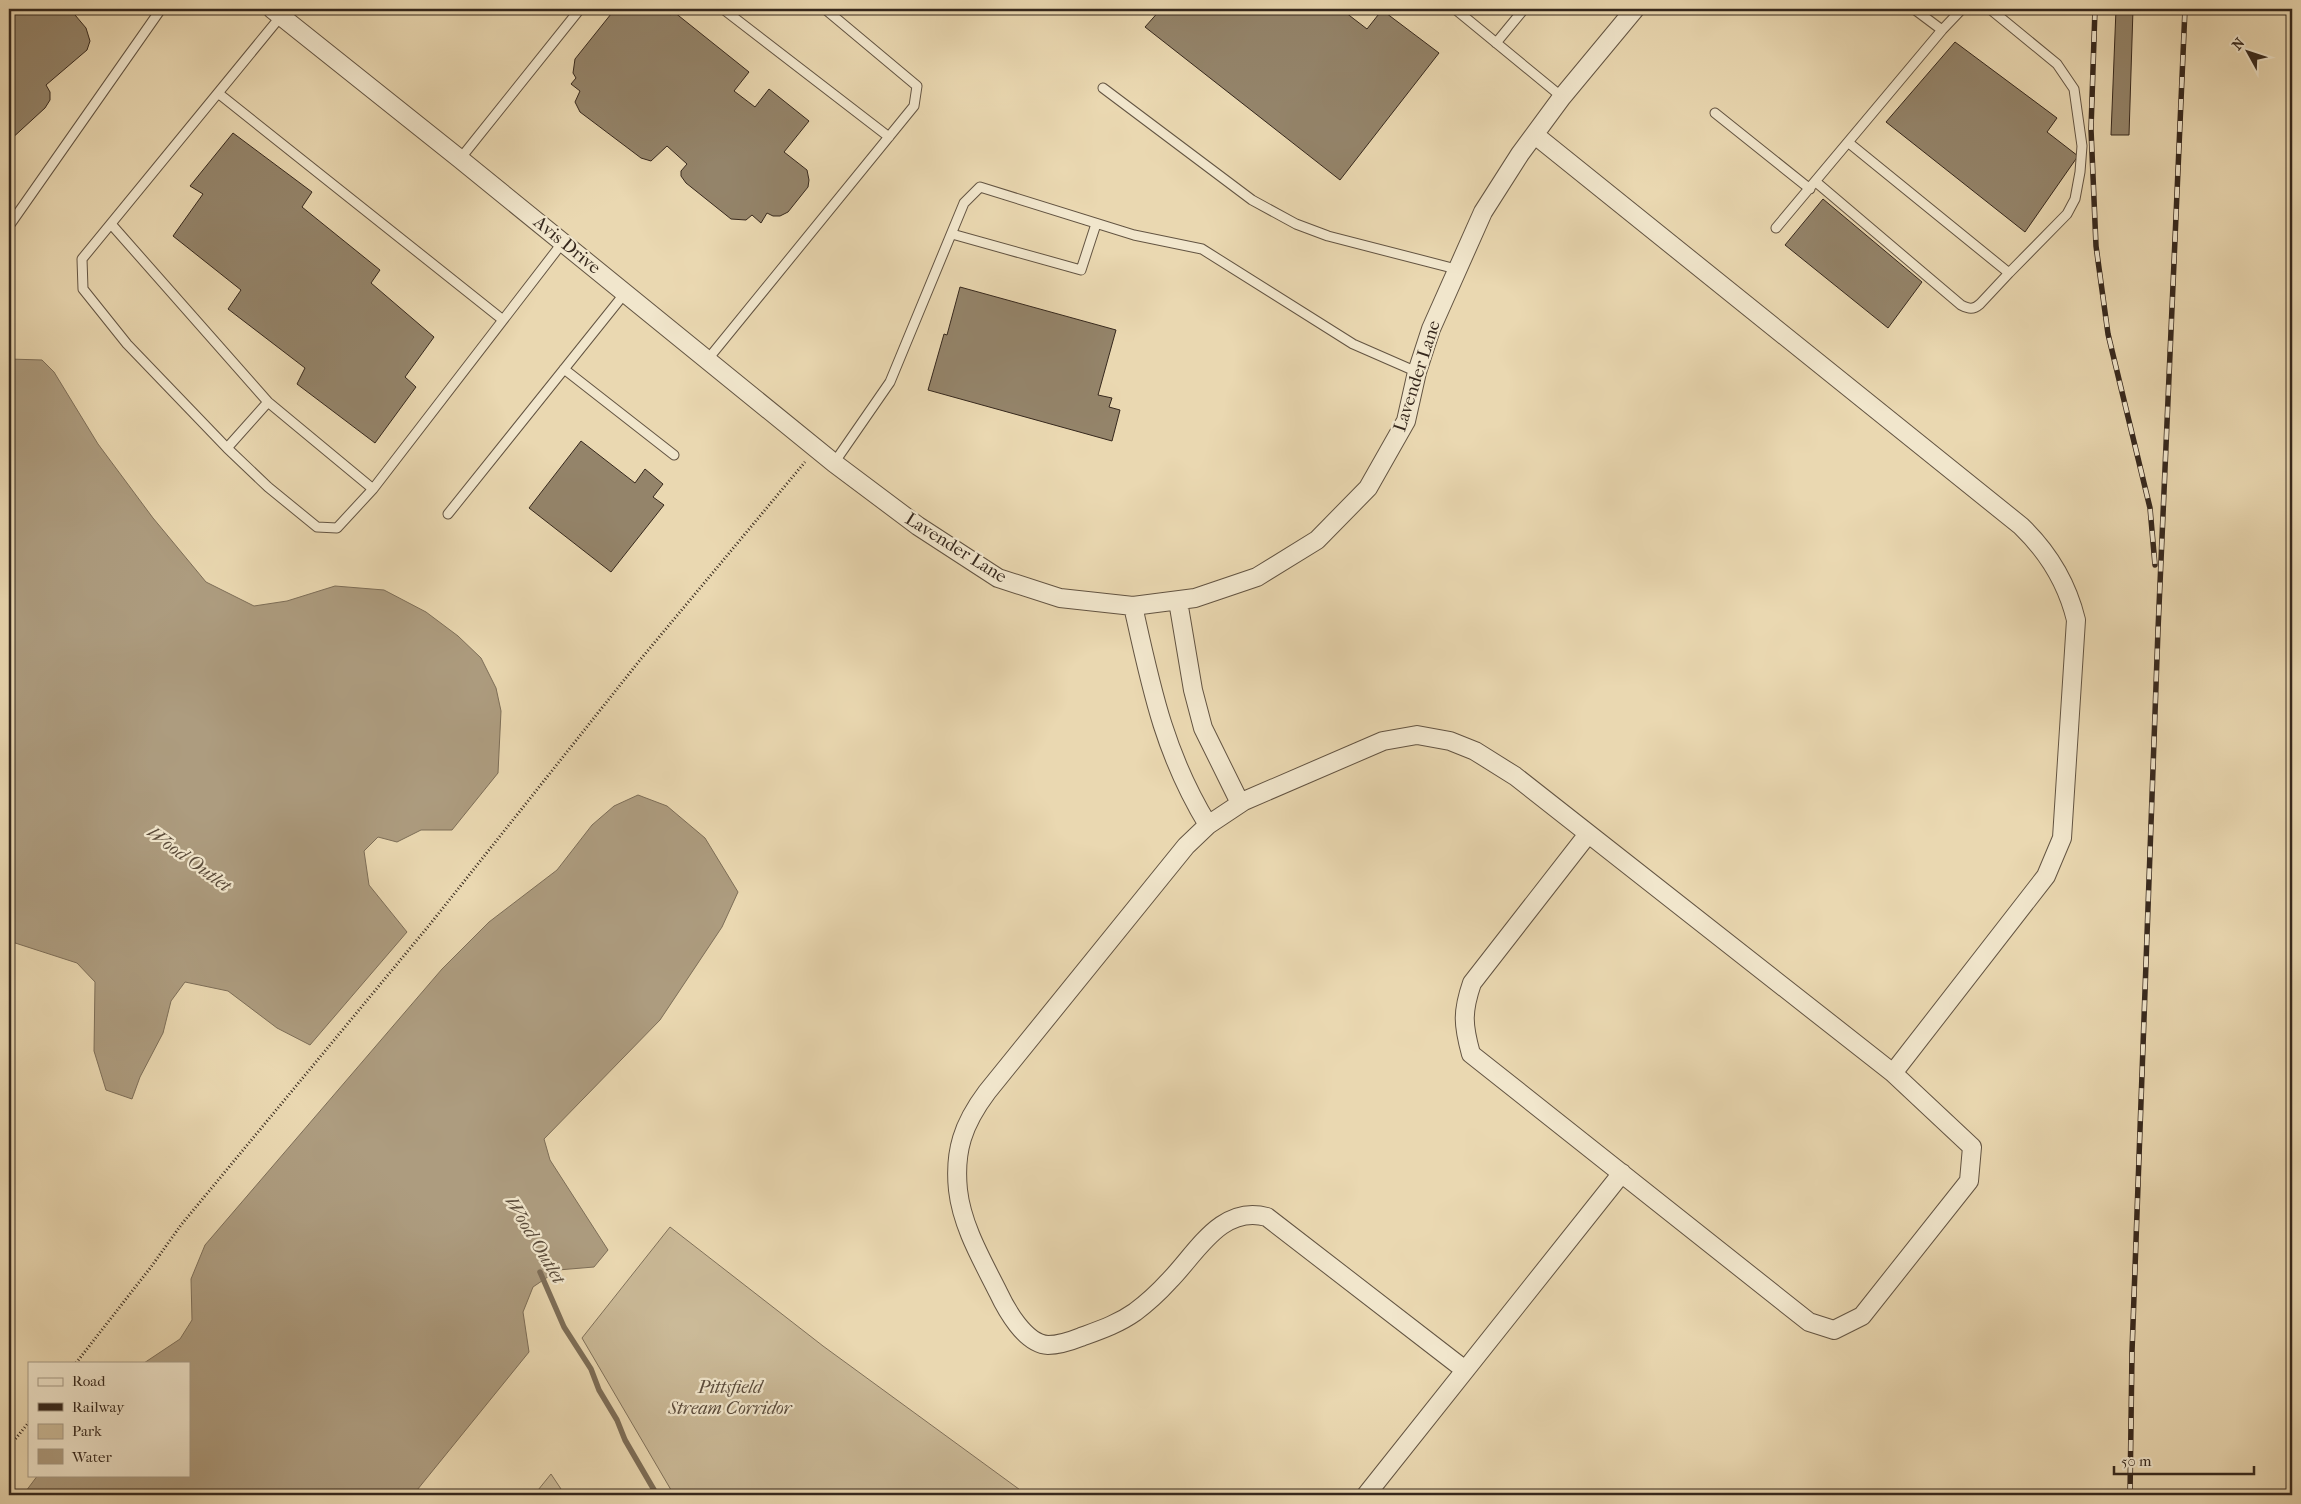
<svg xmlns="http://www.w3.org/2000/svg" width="2301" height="1504" font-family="'IM FELL French Canon',serif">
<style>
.green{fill:#cbba98;stroke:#80715a}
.water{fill:#ad9c7f;stroke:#7d6e58}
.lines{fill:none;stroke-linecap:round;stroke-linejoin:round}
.stream{stroke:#7d6e58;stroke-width:5.5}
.building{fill:#94846a;stroke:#36281d}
.service-casing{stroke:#635442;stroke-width:11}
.minor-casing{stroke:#635442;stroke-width:20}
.path{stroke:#36281d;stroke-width:3;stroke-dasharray:1 2.5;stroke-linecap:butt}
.service{stroke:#f1e6cc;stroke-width:9}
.minor{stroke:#f1e6cc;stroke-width:18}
.rail-casing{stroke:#36281d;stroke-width:5.5}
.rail{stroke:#f1e6cc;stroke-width:4;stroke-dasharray:11;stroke-linecap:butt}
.labels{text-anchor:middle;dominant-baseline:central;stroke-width:4.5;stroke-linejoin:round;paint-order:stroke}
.street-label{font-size:18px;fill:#36281d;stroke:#f1e6cc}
.park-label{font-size:18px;font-style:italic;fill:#5b4c3c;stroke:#f1e6cc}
.water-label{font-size:19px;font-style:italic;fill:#5a4b3a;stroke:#f1e6cc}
</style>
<rect width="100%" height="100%" fill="#ead8b1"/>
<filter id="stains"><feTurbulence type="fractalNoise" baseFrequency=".004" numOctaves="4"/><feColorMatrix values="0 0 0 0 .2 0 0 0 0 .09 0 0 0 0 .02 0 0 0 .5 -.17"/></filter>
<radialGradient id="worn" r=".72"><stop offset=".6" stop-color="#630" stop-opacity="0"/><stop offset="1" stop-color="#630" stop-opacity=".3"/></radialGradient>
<path class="green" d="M670 1227 823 1346 1027 1495H674L582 1338Z
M551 1474 565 1495H534Z"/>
<path class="water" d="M9 359 42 360 54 372 98 444 153 518 206 582 254 606 287 601 335 586 384 590 426 612 458 636 481 658 496 688 501 711 498 773 452 830H421L397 842 378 837 364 851 369 885 407 932 310 1045 277 1028 228 991 185 982 171 1001 163 1033 140 1077 132 1099 106 1090 94 1051 95 982 77 963 9 941Z
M638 795 667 806 705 838 738 892 722 927 660 1020 544 1139 550 1160 608 1250 594 1267 558 1270 533 1287 523 1312 529 1352 413 1495H23L38 1475H189V1363H144L180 1339 192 1320 191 1279 205 1245 442 969 489 922 557 870 592 825 614 806Z"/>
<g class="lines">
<path class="stream" d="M540 1272 564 1327 591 1369 599 1390 617 1420 625 1440 657 1495"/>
</g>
<path class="building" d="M9 9H70L86 28 90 41 87 50 46 85 50 92V100L45 108 9 141Z
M615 9H663L671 15 674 12 749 72 734 91 755 107 769 89 809 121 784 152 807 170 809 180 808 187 788 212 780 216H773L767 213 761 223 752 215 746 220 731 219 686 183 681 176V171L687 164 667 146 651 161 641 158 580 112 575 102 580 91 571 84 576 78 573 73 575 59Z
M1161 9H1341L1367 29 1382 10 1439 53 1340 180 1145 27Z
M2116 9H2133L2129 135H2111Z
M1955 42 2057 118 2047 132 2078 156 2025 232 1886 122Z
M233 133 312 192 302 207 380 270 371 283 434 337 405 377 416 387 375 443 297 384 305 368 228 309 241 290 173 236 203 194 190 186Z
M1823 199 1922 282 1888 328 1785 245Z
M960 287 1116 330 1098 395 1112 398 1109 407 1120 410 1112 441 928 390 944 334 947 335Z
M581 441 635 483 645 469 663 484 653 497 664 505 611 572 529 508Z"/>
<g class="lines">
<g class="service-casing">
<path id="service" d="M723 9 889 137
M1455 9 1562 97
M1914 9 1942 30 1962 9
M281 16 82 259 83 289 127 344 227 448 268 487 317 527 337 528 373 489 563 242
M1496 43 1524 9
M1103 88 1252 200 1296 224 1328 236 1456 269
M218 93 503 320
M1715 113 1810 189
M1849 143 2009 273 2067 214 2075 199 2080 172 2082 146 2074 89 2057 64 1990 9
M460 159 580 9
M1816 182 1961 305C1969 309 1973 310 1980 304L2009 273
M111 224 268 402 373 489
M9 226 161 9
M1776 228 1942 30
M952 234 1081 270 1096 224
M708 359 914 106 917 86 825 9
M564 369 674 455
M227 448 268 402
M834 463 890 382 964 203 980 187 1134 235 1202 249 1353 344 1417 372
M448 514 625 293"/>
</g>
<g class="minor-casing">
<path id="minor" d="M272 9 460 159 834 463 918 526 998 578 1060 598 1133 606 1195 598 1257 577 1317 540 1368 488 1406 421 1417 372 1431 329 1483 212 1520 154 1562 97 1635 9
M1535 135 2021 526C2048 552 2067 583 2076 620L2062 838 2046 876 1893 1073
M1178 601 1193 690 1203 728 1240 803
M1133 606C1151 687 1164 753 1208 825
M1465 1370 1267 1217C1221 1204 1196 1254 1169 1281 1159 1292 1147 1303 1135 1312 1118 1324 1100 1330 1081 1337 1071 1341 1059 1345 1048 1345 1025 1344 1006 1309 998 1292 982 1260 962 1226 958 1190 954 1151 963 1124 987 1092L1186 846 1208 825 1244 801 1383 741 1417 735 1450 741 1475 751 1515 776 1893 1073 1972 1147 1969 1181 1862 1316 1834 1330 1809 1322 1471 1054C1463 1025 1462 1012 1472 983L1588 834
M1366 1495 1622 1173"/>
</g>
<path class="path" d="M76 1363 151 1267 181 1225 431 923 640 660 805 462
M9 1447 29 1422"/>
<use href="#service" class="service"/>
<use href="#minor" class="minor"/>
<g class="rail-casing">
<path id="rail" d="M2095 9 2091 129 2096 246 2108 334 2150 508 2155 565
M2130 1495 2132 1352 2158 630 2185 9"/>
</g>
<use href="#rail" class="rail"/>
</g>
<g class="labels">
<g class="street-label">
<text transform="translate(567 245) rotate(39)">Avis Drive</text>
<text transform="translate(1417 376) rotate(-72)">Lavender Lane</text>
<text transform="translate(956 548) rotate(32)">Lavender Lane</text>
</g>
<g class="park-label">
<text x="730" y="1387">Pittsfield<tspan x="730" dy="21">Stream Corridor</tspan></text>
</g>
<g class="water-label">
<text transform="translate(189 859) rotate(36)">Wood Outlet</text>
<text transform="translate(535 1240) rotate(59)">Wood Outlet</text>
</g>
</g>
<rect width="2301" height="1504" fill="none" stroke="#ead8b1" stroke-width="30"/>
<rect x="10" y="10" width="2281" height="1484" fill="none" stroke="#36281d" stroke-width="2.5"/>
<rect x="15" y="15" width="2271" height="1474" fill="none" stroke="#36281d"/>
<rect x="28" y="1362" width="162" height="115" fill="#f1e6cc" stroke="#a69a86"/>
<rect x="38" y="1378" width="25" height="8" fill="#f1e6cc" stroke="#a69a86"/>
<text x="72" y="1386" font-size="15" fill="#36281d">Road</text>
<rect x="38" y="1403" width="25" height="8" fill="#36281d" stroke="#a69a86"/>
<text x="72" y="1412" font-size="15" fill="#36281d">Railway</text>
<rect x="38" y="1424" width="25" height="15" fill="#cbba98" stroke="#a69a86"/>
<text x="72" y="1436" font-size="15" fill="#36281d">Park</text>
<rect x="38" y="1449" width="25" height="15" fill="#ad9c7f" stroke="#a69a86"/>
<text x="72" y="1462" font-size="15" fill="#36281d">Water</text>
<g transform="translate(2248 52) rotate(310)" stroke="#f1e6cc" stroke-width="4" paint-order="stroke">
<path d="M0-4L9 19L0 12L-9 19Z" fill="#36281d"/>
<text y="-8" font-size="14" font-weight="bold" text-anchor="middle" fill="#36281d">N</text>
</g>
<path d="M2114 1466v8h140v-8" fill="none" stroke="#36281d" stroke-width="2.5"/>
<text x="2121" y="1466" font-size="15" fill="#36281d" stroke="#f1e6cc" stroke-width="4" paint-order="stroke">50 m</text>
<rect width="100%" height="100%" filter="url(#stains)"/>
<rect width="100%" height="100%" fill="url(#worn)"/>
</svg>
